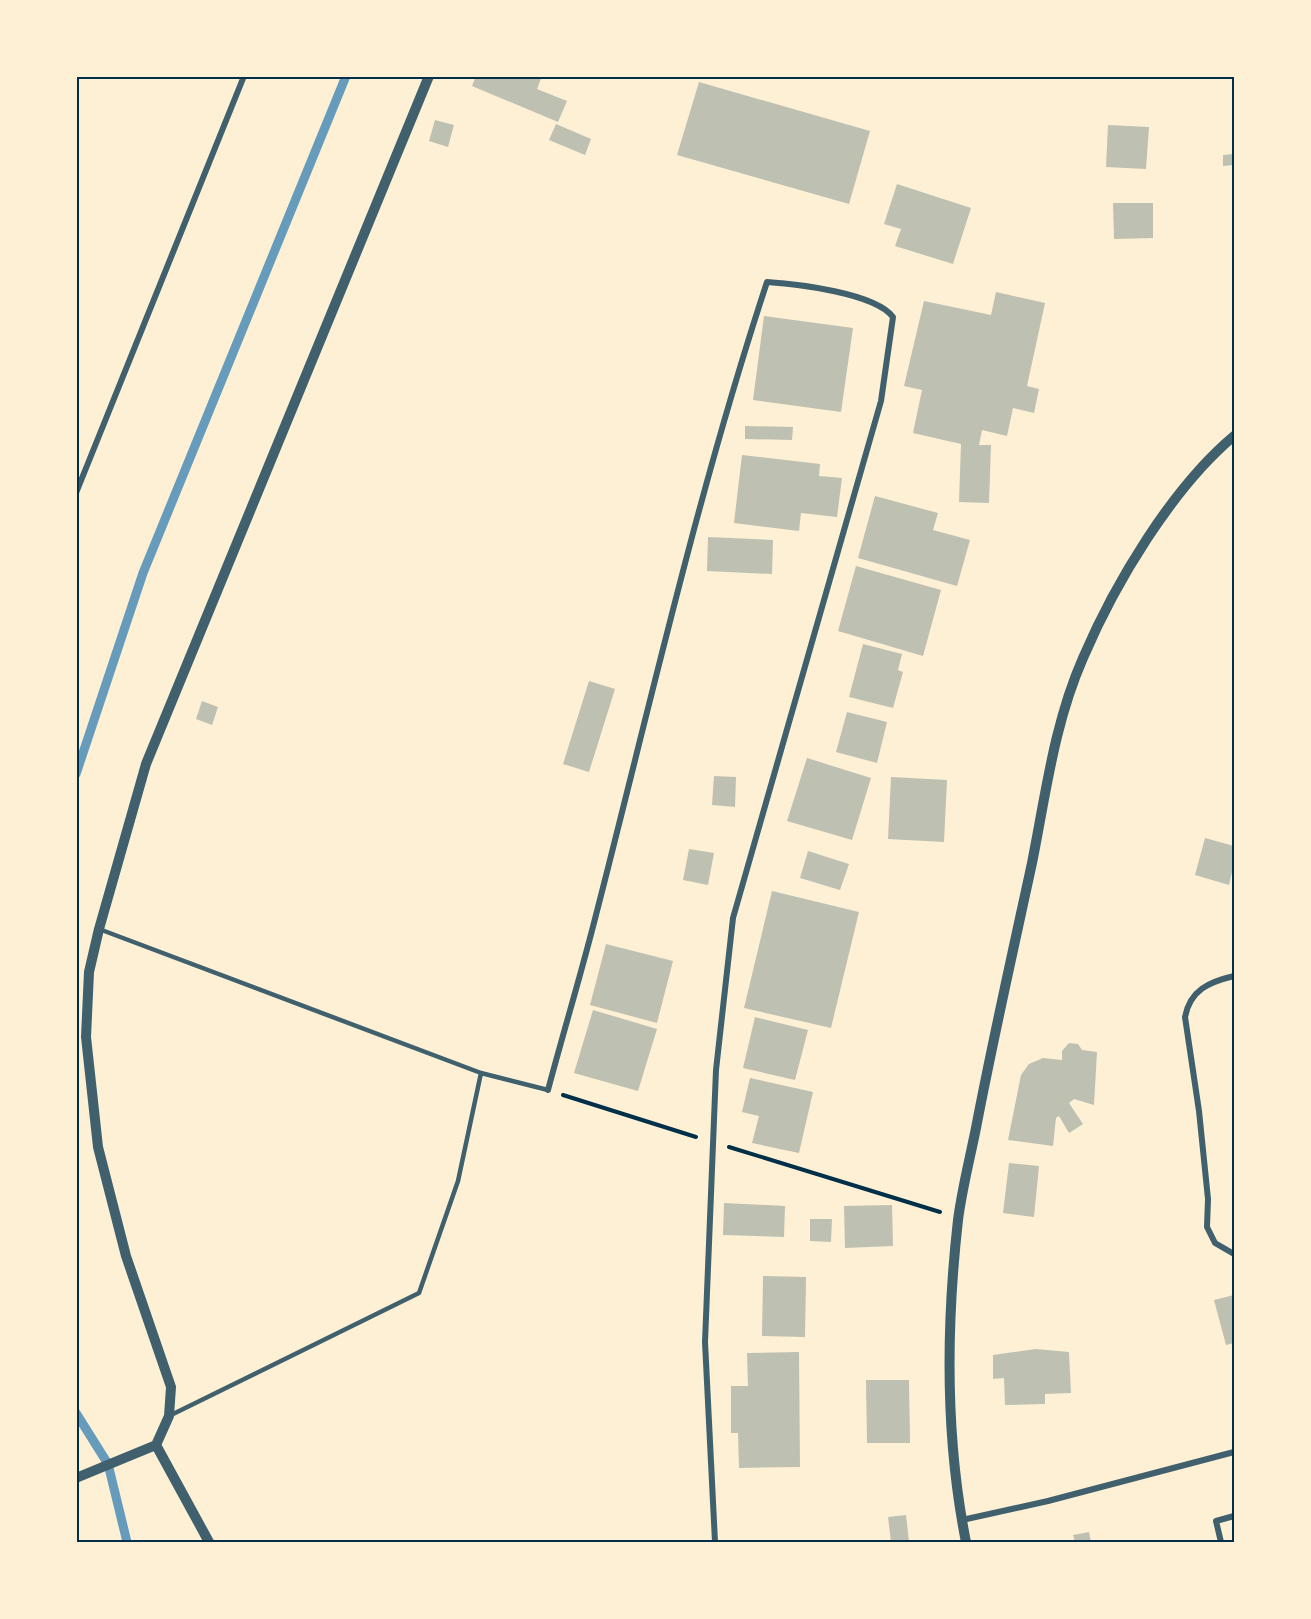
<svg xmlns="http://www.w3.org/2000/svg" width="1311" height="1619" font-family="Helvetica,sans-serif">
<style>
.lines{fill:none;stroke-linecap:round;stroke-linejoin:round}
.stream{stroke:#669bbc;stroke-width:9}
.building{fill:#bec0b2}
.path{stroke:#003049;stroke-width:4}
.service{stroke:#3f606c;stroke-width:4.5}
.minor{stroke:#3f606c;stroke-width:6}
.tertiary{stroke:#3f606c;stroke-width:10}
.neatline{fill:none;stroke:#003049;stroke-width:2}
</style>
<rect width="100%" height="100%" fill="#fdf0d5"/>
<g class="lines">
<path class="stream" d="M76 774 143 573 346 76
M76 1413 108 1464 127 1542"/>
</g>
<path class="building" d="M476 76H542L537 89 567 101 558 122 472 86Z
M699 82 870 131 849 204 677 155Z
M435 120 454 125 448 147 429 141Z
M556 124 591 139 585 155 549 140Z
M1108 125 1149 127 1146 169 1106 167Z
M1234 154V165L1223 166V155Z
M897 184 971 208 953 264 895 246 901 229 884 224Z
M1113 203H1153V238L1114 239Z
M996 292 1045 303 1027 386 1039 389 1034 413 1013 408 1007 436 982 430 979 445H991L989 503 959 502 961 444 913 433 922 390 904 386 924 301 991 315Z
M764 316 853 328 841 412 753 400Z
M745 426 793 427 792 440 745 439Z
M742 455 820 464 819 476 842 478 837 517 801 513 799 531 734 523Z
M875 496 938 513 933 530 970 540 957 586 858 558Z
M708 537 773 540 772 574 707 571Z
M856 566 941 590 923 656 838 631Z
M863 644 902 654 898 670 903 672 893 708 849 697Z
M589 681 615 689 589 772 563 764Z
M202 701 218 707 212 725 196 719Z
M847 712 887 722 877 763 836 752Z
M807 758 871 778 852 840 787 821Z
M714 776 736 777 735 807 712 805Z
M891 777 947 780 944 842 888 839Z
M1205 838 1234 846V863L1229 885 1195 875Z
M689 849 714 853 708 885 683 880Z
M808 851 849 864 840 890 800 878Z
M772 891 859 912 831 1028 744 1008Z
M606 944 673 961 657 1023 590 1005Z
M593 1010 657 1029 638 1091 574 1073Z
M755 1017 808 1030 795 1080 743 1068Z
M1069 1043 1078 1044 1082 1050 1097 1052 1094 1105 1074 1099 1069 1103 1083 1124 1069 1133 1059 1116 1056 1118 1053 1146 1008 1140 1021 1075 1029 1064 1043 1058 1062 1060V1051Z
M750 1078 813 1092 799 1153 752 1143 759 1116 742 1112Z
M1009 1163 1039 1166 1034 1217 1003 1213Z
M724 1203 785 1206 784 1237 723 1235Z
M892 1205 893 1246 845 1248 844 1206Z
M810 1219H832L831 1242 810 1241Z
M763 1276 806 1277 805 1337 762 1336Z
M1234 1295V1343L1226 1345 1214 1300Z
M1036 1349 1069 1352 1071 1393 1045 1394V1404L1005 1405 1004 1378 993 1379V1355Z
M799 1352 800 1467 739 1468 738 1433H731V1386H748L747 1353Z
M866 1380H909L910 1443H867Z
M906 1515 909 1542H891L888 1517Z
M1089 1532 1091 1542H1075L1073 1535Z"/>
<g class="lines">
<path class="path" d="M563 1095 696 1137
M729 1147 940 1212"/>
<path class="service" d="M99 929 481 1073 548 1090
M169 1416 419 1293 458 1181 481 1073"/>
<path class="minor" d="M76 493 244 76
M1234 976C1209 982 1190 990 1185 1017L1199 1111 1208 1199 1207 1227 1215 1243 1234 1254
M548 1090C564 1030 582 971 597 911 651 701 699 488 767 282 797 284 875 293 893 317L881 401 733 918 716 1070 705 1342 715 1542
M962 1520 1048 1501 1234 1452
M1221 1542 1216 1521 1234 1516"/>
<path class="tertiary" d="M156 1445 209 1542
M76 1478 156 1445 169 1416 171 1387 126 1256 98 1147 86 1037 89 972 99 929 146 764 429 76
M966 1542C945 1437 946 1327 958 1220 962 1189 970 1158 976 1128 993 1039 1013 951 1032 863 1046 793 1054 724 1083 658 1115 583 1172 488 1234 436"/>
</g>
<rect width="1311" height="1619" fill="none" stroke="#fdf0d5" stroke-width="156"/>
<rect x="78" y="78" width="1155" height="1463" class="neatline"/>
</svg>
